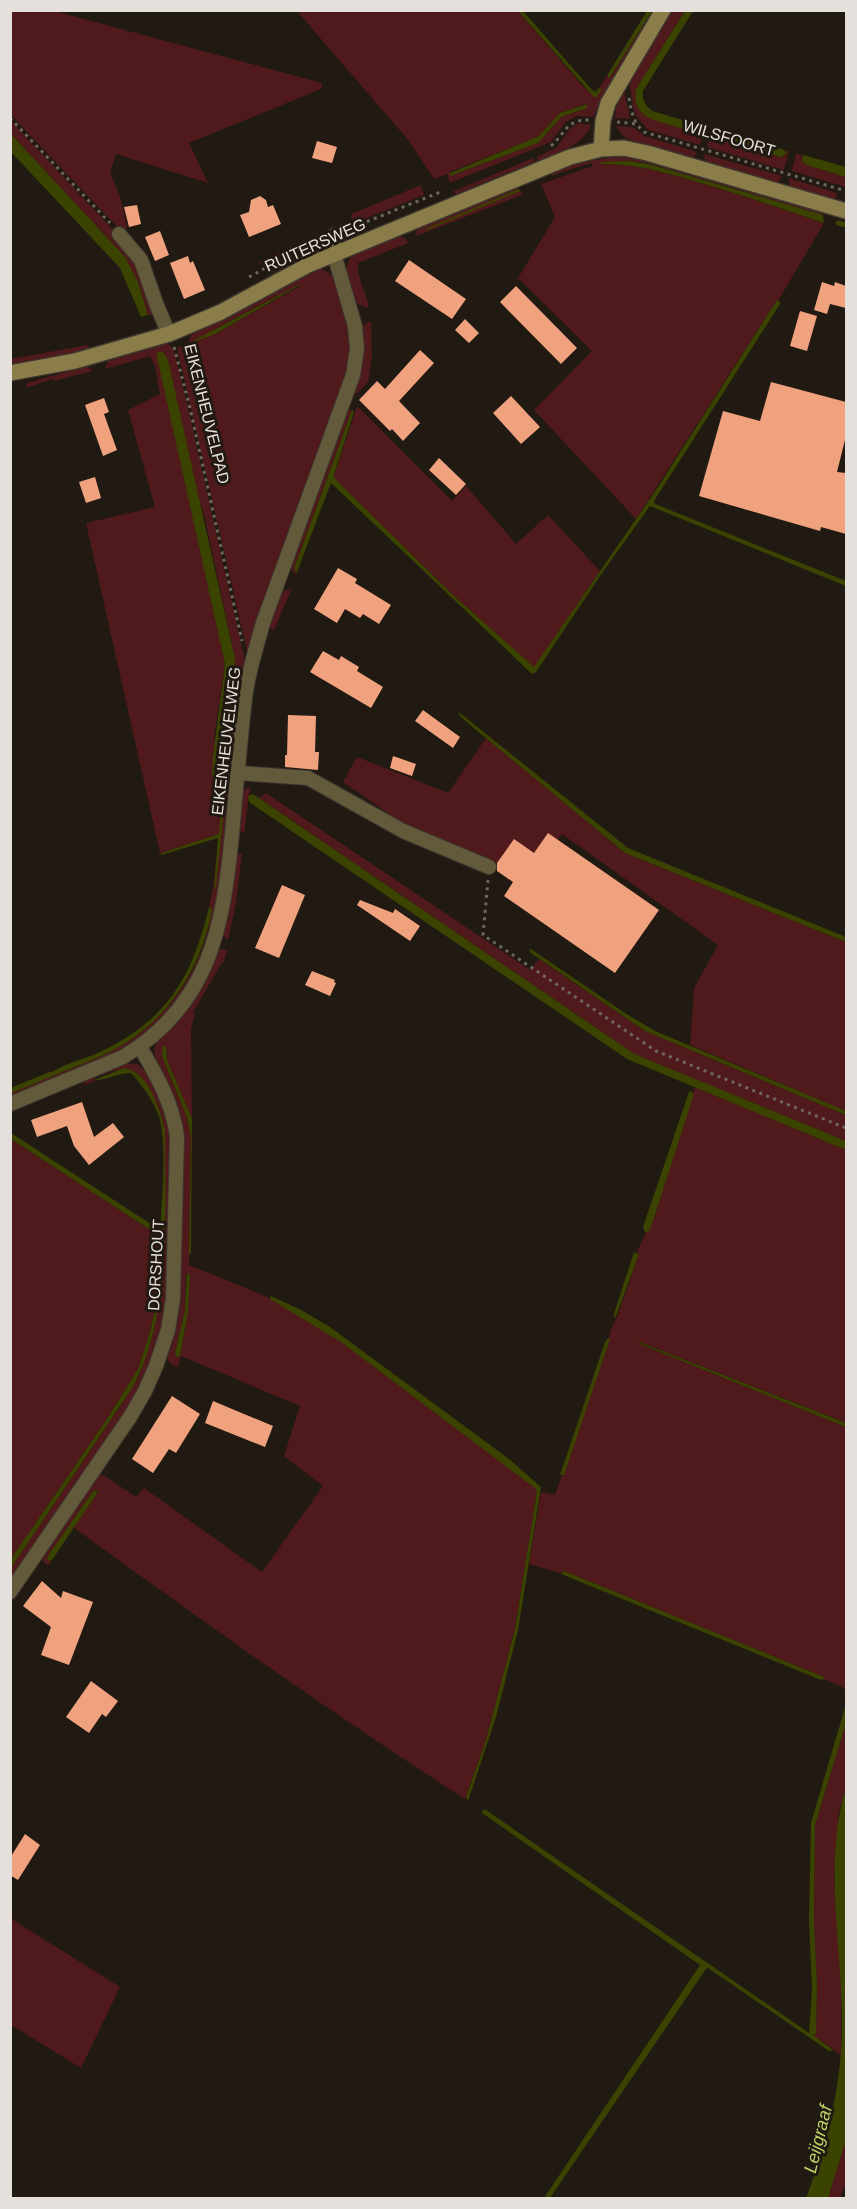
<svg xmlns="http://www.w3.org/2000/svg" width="857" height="2209" font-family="Helvetica,sans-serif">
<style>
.green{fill:#50191b;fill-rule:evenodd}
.water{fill:#3a4300}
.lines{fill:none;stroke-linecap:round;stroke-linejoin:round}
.stream{stroke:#3a4300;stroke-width:5}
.building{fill:#f0a27e}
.street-casing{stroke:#3c362e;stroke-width:16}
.secondary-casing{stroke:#3c362e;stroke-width:18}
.path{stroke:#6d6760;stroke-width:3;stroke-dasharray:3 4.5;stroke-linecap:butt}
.street{stroke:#625a3b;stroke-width:14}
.secondary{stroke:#8b7d4a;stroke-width:15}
.labels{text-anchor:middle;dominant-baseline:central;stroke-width:6;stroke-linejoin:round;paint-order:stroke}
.street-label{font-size:16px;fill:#e5e0db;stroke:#211a12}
.water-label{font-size:18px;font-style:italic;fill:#c0d367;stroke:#211a12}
</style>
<rect width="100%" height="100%" fill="#211a12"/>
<path class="green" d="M11 11H54L322 83 321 89 189 143 208 183 116 154 110 173 120 196 127 227 122 232 11 115Z
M297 11H518L581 84 595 97 597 96 600 88H599L608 74 607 76 610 77 652 11H656L606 91 593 117 576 116 565 123 551 142 450 183 447 174 434 179 409 141ZM585 104 587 108 561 117 538 143 450 176V172L539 136 560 113Z
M671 11H685L636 89 637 107 705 127 700 145 648 130 637 117 633 108 629 79Z
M623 86 630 118 628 119 615 118 617 101Z
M11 121 118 235 132 254 155 315H147L138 282 125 257 11 134Z
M578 123 591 125C582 147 559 152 538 161L537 157 556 148 570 129Z
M616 126 633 127 645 136 697 152 693 159 636 142 623 136Z
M712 129 717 131 714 134 716 138 781 157 784 156 787 152 784 150 789 151 784 170 707 147Z
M796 153 803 156 802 161 807 165 846 177V187L792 171Z
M704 154 782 176 778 183 705 162Z
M617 156 647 161 821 210 823 215 647 163 629 161 602 164C637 164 664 172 697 182 740 194 782 209 824 223L778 301 777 300 636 519 534 410 592 351 518 278 555 217 541 184 593 166 591 163 551 176 553 172 575 164Z
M533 158 534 162 456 194 452 192Z
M789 178 837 193 835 200 789 187Z
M421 185 424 195 347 226V223L352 221 351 214Z
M516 187 524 194 416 236 418 227Z
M327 231 328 234 262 265 259 263 274 254Z
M398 235 406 239 408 243 358 263C356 277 367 293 369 308L357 304C354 294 348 283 347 272 344 248 381 242 398 235Z
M327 243 326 248 271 273 267 271Z
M320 269C352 274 350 349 348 373L249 650 247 651 177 348 189 343 191 334 314 270ZM300 284V286L215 334 213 330Z
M371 321 372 357 368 382 354 396 360 371 363 350 362 326Z
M167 343 174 350 187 404 246 665 221 881 213 926 203 959 188 987 169 1012 151 1029 133 1043 107 1058 11 1098V1093L24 1087V1084L46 1075 48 1078C73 1067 101 1058 125 1043 171 1015 207 962 211 907H209L213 888 219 834 160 853 86 523 155 507 128 410 160 394 155 366 150 356 105 369 108 361ZM157 354 205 519 235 659 229 696 223 765 214 738 225 664Z
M88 345V350L11 367V359Z
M87 366 93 371 54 381 53 379 26 388 27 383Z
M357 406 452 501 466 486 516 544 548 515 600 571 534 668 452 594 335 479 334 476Z
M348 409 352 410 295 566V571L297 572 296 575 290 567Z
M292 588 274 630 268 627 281 592Z
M486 738 625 853 846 942V1111L690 1045 694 988 718 945 562 834 531 876 425 835 405 825 343 782 357 757 448 793Z
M250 786 244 834 239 829 241 793Z
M266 793 530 970 539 959 645 1031 846 1115V1141L643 1058 633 1053 259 798Z
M239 854H242L236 903 228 940 223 935 231 895 235 857Z
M220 949 227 950 224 962 221 964 192 1014 195 1012 191 1030 192 1119 167 1060V1049L162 1056 187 1117 191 1137 189 1265 270 1298 341 1342 536 1488 537 1491 515 1629 486 1740 465 1799C331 1713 202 1621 73 1527L98 1492 96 1490H94L49 1554 47 1559 52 1560 48 1566 39 1557 96 1474 105 1476 136 1497 144 1488 262 1572 323 1486 284 1456 300 1406 181 1356 178 1367 172 1365 166 1358 174 1330 176 1107 155 1057 154 1049 158 1039 201 991ZM186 1274 190 1275 188 1312 180 1356 175 1353 185 1310Z
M122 1063 137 1064 148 1073 160 1096 170 1131V1255L164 1329 141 1389 11 1585V1568L132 1388 139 1375 153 1333 160 1291 164 1238 165 1130 161 1114 137 1073C123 1064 108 1073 94 1078L95 1081 84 1085 85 1079Z
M695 1087 846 1150V1423L640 1342V1344L846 1427V1689L824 1679V1677L564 1571 560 1573 529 1564 541 1492 555 1495 606 1351 611 1329 617 1317 639 1254 637 1252C643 1237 651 1227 656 1212Z
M11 1139 155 1233 160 1241 156 1305 150 1332 138 1369 107 1419 11 1559Z
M846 1723V1787L839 1812 834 1878 841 1975V2055L813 2035 816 2033 817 1985 814 1921 815 1825Z
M10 1918 120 1987 81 2068 11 2025Z
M846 2140V2181L840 2198H828Z"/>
<path class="water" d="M518 11H523L592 90 596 92 599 88 602 89 597 97H594Z
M647 11H652L610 77 608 78V74Z
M685 11H693L643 91C642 100 645 105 652 111L696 124 700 127 696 132C686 130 677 127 667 124 648 119 632 113 636 89Z
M587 104V108L561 117 538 143 450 176V173L539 136 560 113Z
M720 130 784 150 787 153 781 157 715 138 714 133Z
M11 134 125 257 138 282 148 315 141 317 120 268 11 152Z
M803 155 846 167V177L807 165 802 161Z
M629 161 649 164 823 215 824 223C782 209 740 194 697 182 664 172 637 164 602 164L600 162Z
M519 189 520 191 427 230 425 229Z
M300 284V285L215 334 194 342 193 341Z
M777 300 780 302V304L654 501 655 504 846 581V586L650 506 602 573 536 672 532 674 331 483 297 572 295 571V566L352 410 354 412 334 475 335 479 452 594 534 667 656 490Z
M158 352H163L168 360 235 659C230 692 225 726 223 759 222 768 227 773 222 782H215L212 776 213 756 225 664 157 357Z
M460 713 628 848 846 937V942L625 853 470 725 458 714Z
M253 794 633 1053 644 1058 846 1141V1150L627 1059 249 802 248 796Z
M222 796 225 798 216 887 214 889 218 838 161 855V853L219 834Z
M209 907 212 909C203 963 172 1015 124 1044 101 1058 73 1067 48 1078L46 1077C56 1066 85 1059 100 1052 167 1020 192 978 209 907Z
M531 949 625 1013 655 1031 846 1111V1115L645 1031 531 953 529 950Z
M163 1046H166L167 1060 192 1119 191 1254H189L191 1137 187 1117 162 1056Z
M124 1068C149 1072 159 1108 165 1129 165 1209 172 1317 132 1388L11 1568V1559L107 1419 138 1369 150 1332 156 1305 160 1241 155 1233 11 1139V1133L160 1230C162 1204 167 1140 159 1117 153 1100 143 1086 131 1073 118 1073 105 1081 94 1080Z
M691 1091 693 1093V1097L656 1212 650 1230 645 1233 643 1227 689 1092Z
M634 1252 639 1254 615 1319 614 1314Z
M187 1273 190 1275 188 1312 180 1356 177 1357 175 1353 185 1310Z
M271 1296 301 1310 330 1327 509 1459 541 1487 518 1630 496 1717 468 1801 466 1797 486 1740 515 1629 537 1491 535 1488 341 1342 270 1299Z
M608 1338H610L606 1351 564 1475H560L605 1342Z
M639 1342 846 1423V1427L640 1344Z
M94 1490 98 1492 52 1560 49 1561 47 1559 49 1554Z
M564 1571 824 1677V1679L821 1680 561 1574Z
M846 1704V1723L815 1825 814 1921 817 1985 816 2034 813 2035 833 2050 829 2051 708 1968 706 1969 550 2198H544L700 1965 482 1813 483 1810H486L809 2033 812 1989 809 1920 811 1823Z
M846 1787V2140L828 2198H806C827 2144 842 2083 842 2024 842 1945 823 1864 846 1787Z"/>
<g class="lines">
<path class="stream" d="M838 223 846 225
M10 1091 51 1074"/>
</g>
<path class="building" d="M317 141 337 147 332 163 312 158Z
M260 196 266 200 268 207 273 205 281 224 249 237 240 215 249 212 251 200Z
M137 205 141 224 129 227 124 207Z
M160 231 169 255 155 261 145 237Z
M188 256 190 263 193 261 205 290 184 299 170 263Z
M409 260 466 299 452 319 395 281Z
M822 282 834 286 835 282 846 286V308L830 304 827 314 814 310Z
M516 286 577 348 561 364 500 302Z
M800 311 817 316 807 351 790 346Z
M465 319 479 333 469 343 455 330Z
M420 350 434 363 399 401 420 423 403 441 392 429 390 431 359 400 377 381 385 389Z
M771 382 846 402V436L837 472 846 473V534L821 527 820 531 699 496 723 411 760 421Z
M511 396 540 427 521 444 493 413Z
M104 398 109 412 104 414 117 450 103 456 85 405Z
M439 458 466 484 456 495 429 470Z
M95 477 101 498 86 503 79 482Z
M338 568 357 579 355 583 391 605 379 624 363 614 360 618 345 609 337 623 314 609Z
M323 651 339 660 341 656 359 667 357 671 383 687 371 708 310 672Z
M423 710 460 737 453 748 415 721Z
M288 715 316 716 315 752H319L318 770 285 767V755H287Z
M393 756 416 764 412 776 390 768Z
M548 833 659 910 615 973 504 896 513 882 497 871V863L514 839 534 853Z
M282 885 305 895 279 958 255 948Z
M360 900 393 913 395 909 420 926 410 941 357 905Z
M312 971 335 980 334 982 336 983 330 996 305 985Z
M82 1102 94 1137 113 1123 124 1137 89 1165 74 1146 67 1126 37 1137 31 1120Z
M172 1396 200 1414 176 1453 169 1449 153 1473 132 1459Z
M213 1401 273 1426 265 1447 205 1423Z
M42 1581 61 1598 63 1591 93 1602 69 1665 41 1655 51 1627 23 1606Z
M91 1681 118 1701 106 1717 102 1714 89 1733 66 1717Z
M25 1834 40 1845 18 1880 10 1875V1858Z"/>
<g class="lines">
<g class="street-casing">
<path id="street" d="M119 234 141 260 157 306 169 334
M238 773 308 778 403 831 489 867
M10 1104 123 1057C210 1005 223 927 232 834 236 789 240 743 245 698 248 673 256 648 263 623L353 375 357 349 355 326 334 254V235
M10 1592 130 1417 145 1391 156 1366 168 1330 173 1299 177 1136C172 1102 157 1076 140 1047"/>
</g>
<g class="secondary-casing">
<path id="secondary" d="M601 149 603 121 608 103 663 10
M10 373 75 361 169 334 221 312 308 265 570 157 601 149 624 148 647 153 846 211"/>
</g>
<path class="path" d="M629 98 631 110 636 123
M10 118 110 223
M617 122 636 124 644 132 846 191
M551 146C566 133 566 119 590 120
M346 230 443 191
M249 277 295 252 320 241
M174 347 189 404 242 641
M488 880 483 935 656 1051 846 1128"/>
<use href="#street" class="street"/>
<use href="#secondary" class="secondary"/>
</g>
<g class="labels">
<g class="street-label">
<text transform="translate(729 138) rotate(16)">WILSFOORT</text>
<text transform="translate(315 245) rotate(-24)">RUITERSWEG</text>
<text transform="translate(207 414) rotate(76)">EIKENHEUVELPAD</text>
<text transform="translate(226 741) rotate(-83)">EIKENHEUVELWEG</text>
<text transform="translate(156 1265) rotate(-87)">DORSHOUT</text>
</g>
<g class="water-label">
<text transform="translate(818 2139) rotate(-76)">Leijgraaf</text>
</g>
</g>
<rect width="857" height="2209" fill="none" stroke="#e5e0db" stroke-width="24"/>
</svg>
